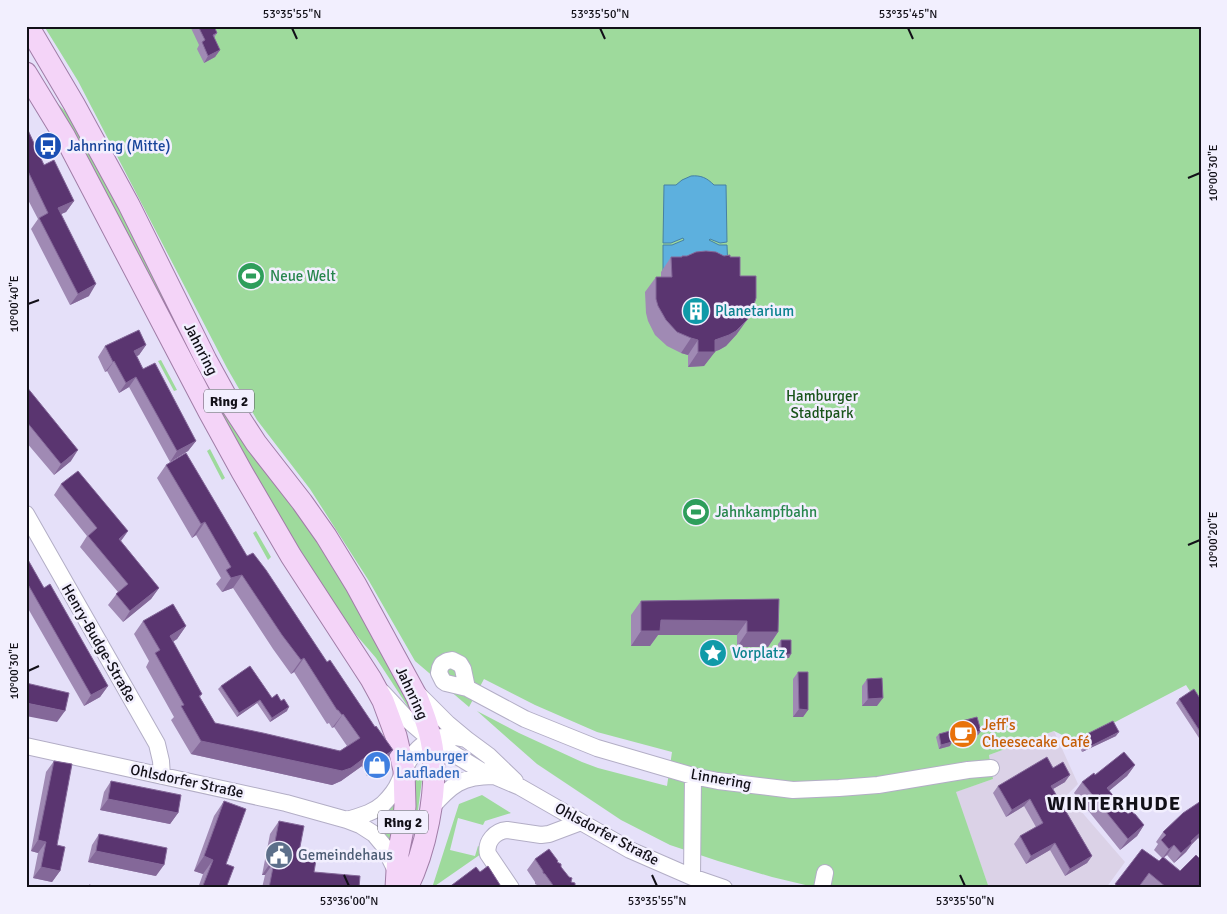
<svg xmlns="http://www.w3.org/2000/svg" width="1227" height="914" font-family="Signika,sans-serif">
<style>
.industrial{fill:#dbd2e7}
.green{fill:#9eda9c}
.water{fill:#5db0de;stroke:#4680a3}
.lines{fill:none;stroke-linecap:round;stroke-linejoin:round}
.minor-casing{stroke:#b3aec6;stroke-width:18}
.major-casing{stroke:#a07da7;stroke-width:23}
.minor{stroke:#fff;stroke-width:16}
.major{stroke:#f4d4f8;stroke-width:21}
.wall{fill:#a08ab4}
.shaded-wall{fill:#846899}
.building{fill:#5a3570;stroke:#846899}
.ticks{fill:none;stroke:#121018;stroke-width:2}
.labels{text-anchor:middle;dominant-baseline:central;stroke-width:5;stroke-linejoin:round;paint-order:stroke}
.shield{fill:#f2effe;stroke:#55535d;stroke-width:1}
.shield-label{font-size:14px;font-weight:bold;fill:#121018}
.transit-label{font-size:15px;fill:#164399;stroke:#f2effe;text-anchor:start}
.leisure-label{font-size:15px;fill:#27864d;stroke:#f2effe;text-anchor:start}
.culture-label{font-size:15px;fill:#0d838f;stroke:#f2effe;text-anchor:start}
.street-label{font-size:15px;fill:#121018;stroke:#f2effe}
.park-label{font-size:15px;fill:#19541b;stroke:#f2effe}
.food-label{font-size:15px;fill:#c56008;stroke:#f2effe;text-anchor:start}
.shop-label{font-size:15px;fill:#366cbe;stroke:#f2effe;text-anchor:start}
.service-label{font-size:15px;fill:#4e5e75;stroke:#f2effe;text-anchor:start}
.district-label{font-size:20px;font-weight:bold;letter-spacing:1px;fill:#121018;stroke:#f2effe}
.neatline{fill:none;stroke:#121018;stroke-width:2}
.ticks-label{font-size:12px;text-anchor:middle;fill:#121018}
</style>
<rect width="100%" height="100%" fill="#e5e0f9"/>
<path class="industrial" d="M1054 731 1078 784 1067 795 1125 862 1106 888H989L955 792 993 779 989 755Z"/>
<path class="green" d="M44 26H1201V708L1186 685 1077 742 1054 731 989 755 993 779 956 792 989 888H818L772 877 718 861 670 845 621 820 537 764 477 711 519 733 582 762 598 768 667 786 672 752 597 732 535 705 484 679 469 707 415 661 369 581 310 489 257 420 227 368 78 81Z
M56 102 69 115 301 517C341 579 380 642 411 709L410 710 376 658 346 623 333 606 222 418Z
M161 360 177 390 174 391 158 361Z
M210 449 225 478 222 480 207 451Z
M256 531 271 557 268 560 253 533Z
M412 779 422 780 418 810 406 860Z
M482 795 511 813 485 821 483 825 458 818 450 850 475 856 478 846 482 848 481 854 432 888 459 804Z
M398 798 392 847 384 834 387 810Z"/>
<path class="water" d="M691 176C701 175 707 178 714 185H726L727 242 720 243 710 239 709 240 719 245H727L728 271 663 272V245H672L684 240 683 238 671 243H663L664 185H676L682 180Z"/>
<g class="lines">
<g class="minor-casing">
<path id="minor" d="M26 514 157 744 161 761 162 776
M467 688 463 669 460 664 452 660 447 661 442 664 440 668 439 673 443 681 446 683 467 688 525 719 597 748 693 776 718 781 793 790 839 788 878 785 968 770 991 768
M382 692 409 721 431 740 480 770 520 787 630 850 692 877 724 888
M418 694 448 724 466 739 489 756 515 781
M26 746 286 803 347 820 360 825 374 834 384 846 397 873
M431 808C451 785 462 776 493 776
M347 820C360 816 373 813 383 804 389 798 396 790 399 782 402 776 404 770 407 764 420 740 440 732 466 739
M692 877 693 776
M511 888 488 854C485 842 495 831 507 830L541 835 549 834 581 822
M822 888 825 873"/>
</g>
<g class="major-casing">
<path id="major" d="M28 26 74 104 129 205 206 360 228 400 256 443 302 502 326 536 356 585 417 697C424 715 431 733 433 753 437 794 426 850 407 888
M26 73 65 137 209 412 242 472 291 556 371 679 383 701 396 736 404 770 405 806 403 829 398 854 396 888"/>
</g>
<use href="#minor" class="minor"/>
<use href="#major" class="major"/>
</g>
<path class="wall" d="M190 26H214L217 33 214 38 220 50 215 57 204 63 197 49 199 45Z
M26 124 27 129 44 165 74 201 66 212 61 214 89 296 70 305 31 229 38 219 26 196Z
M682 256 737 334 726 346 719 350 715 351 704 366 688 367V355L681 353 667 346 655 335 648 321 646 313 645 292 656 277H661V272L671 257H681Z
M146 345 139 355 137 356 143 369 196 441 188 451 170 462 129 387 119 393 107 371 105 372 98 357 105 346Z
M26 386 71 461 54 475 26 442Z
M166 465 247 556 384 763 367 776 362 766 341 781 332 785 191 754 171 720 174 717 146 667 149 661 134 634 143 621 186 626 177 639 173 642 202 694 200 697 215 723 340 751 347 746 334 727 332 728 329 723 327 724 294 672 291 674 273 649 233 588 222 592 216 584 221 578 196 535 192 538 157 478Z
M61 484 128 531 121 541 159 588 151 599 123 622 108 605 118 592 80 547 87 536 54 495Z
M26 558 44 588 108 686 100 697 84 706 26 605Z
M779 599 778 632 768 647H737V635H658L650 646H631V615L641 601Z
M781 640 789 658H778V644Z
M798 672 808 710 803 717H793V679Z
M867 679 877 706H862V686Z
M221 686 281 701 287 711 270 722 257 703 237 717 218 689Z
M1179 699 1201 700V741L1176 703Z
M958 722 981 731 978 735 959 740 955 725Z
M939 734 950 746 939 749 936 737Z
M1116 736 1082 752 1077 742 1079 738Z
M54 761 57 845 60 871 52 882 33 878 38 853 31 851 46 772Z
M1135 765 1127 776 1109 791 1128 814 1144 825 1137 836 1120 850 1074 793 1082 782 1095 775Z
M1053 768 1065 782 1053 789 1092 856 1087 863 1065 876 1050 850 1026 864 1014 844 1020 836 1036 827 1024 806 1006 817 993 793 998 786Z
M111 781 178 813 170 824 100 810 104 792Z
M224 801 226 888H198L203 874 194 871 214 816Z
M1201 801V841L1198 838 1192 844 1186 852 1174 863 1167 855 1164 857 1201 888H1142L1140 886 1139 888H1113L1142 849 1159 861 1162 858 1154 850 1158 844 1156 842 1163 832Z
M279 821 298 857 314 872 359 888H262L265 875H262L270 834Z
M99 834 156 876 88 862 92 845Z
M535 859 557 862 561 867 571 882 577 888H539L537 885 535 884V882L527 870Z"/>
<path class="shaded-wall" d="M220 50 215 57 204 63 208 56Z
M74 201 66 212 50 219 58 208Z
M96 284 89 296 70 305 78 294Z
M747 320 737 334 726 346 719 350 713 352H715L704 366 688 367 698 352 715 340Z
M691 338 698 340 688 355 681 353Z
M146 345 139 355 127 361 134 351Z
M114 361 107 371 105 372 113 362Z
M136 377 129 387 119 393 126 383Z
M196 441 188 451 170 462 177 451Z
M78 450 71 461 54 475 61 464Z
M205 522 196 535 192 538 201 524Z
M128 531 120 542 119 539Z
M242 575 233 588 222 592 231 578Z
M159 588 151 599 123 622 130 611Z
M661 620 747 621 737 635H658L650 646H631L641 631Z
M186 626 177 639 160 649 170 636Z
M747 632H778L768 647H737Z
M791 654 789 658H778L781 655Z
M304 658 294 672 291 674 301 660Z
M108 686 100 697 84 706 91 695Z
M883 698 877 706H862L868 699Z
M260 700 257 703 237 717 239 713Z
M26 703 65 711 57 722 26 716Z
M289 707 287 711 270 722 272 718Z
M799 709 808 710 803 717H793Z
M343 714 334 727 332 728 342 715Z
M981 731 978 735 959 740 961 736Z
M1119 732 1116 736 1082 752 1085 749Z
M201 741 371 753 362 766 341 781 332 785 191 754Z
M952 742 950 746 939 749 941 745Z
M393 750 384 763 367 776 376 762Z
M1135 765 1127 776 1099 799 1107 788Z
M1070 775 1065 782 1046 793 1051 786Z
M108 799 178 813 170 824 100 810Z
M1030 799 1024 806 1006 817 1012 810Z
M1144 825 1137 836 1120 850 1128 839Z
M1201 832V834L1198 838 1192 844 1186 852 1174 863 1191 841Z
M38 840 46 842 38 853 31 851Z
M1055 843 1050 850 1026 864 1031 856Z
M1174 845 1167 855 1162 859 1169 849Z
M96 851 164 865 156 876 88 862Z
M204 856 213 860 203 874 194 871Z
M1092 856 1087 863 1065 876 1070 869Z
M271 862H274L265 875H262Z
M41 867 60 871 52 882 33 878Z"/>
<path class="building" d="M198 26H214L217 33 213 35 220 50 208 56 202 42 205 40Z
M26 124 28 128H27L44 165 54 160 74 201 58 208 96 284 78 294 39 218 48 213 26 167Z
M706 251 716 252 724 256 730 255V257H740V276H756V298L751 313 747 320 736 331 729 335 715 340V352H698V340L691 338 677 332 666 320 658 306 656 299V277H672L671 257H682V256H687L696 252Z
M139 330 146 345 134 351 143 369 155 363 196 441 177 451 136 377 126 383 114 361 113 362 105 346Z
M26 386 78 450 61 464 26 421Z
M186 453 247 556 253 553 266 570 327 662 330 660 375 727 376 726 393 750 376 762 371 753 351 768 342 771 201 741 181 706 184 705 155 653 160 650 143 621 173 604 186 626 170 636 202 694 199 696 215 723 263 733 340 751 360 738 343 714 342 715 338 710H337L304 658 301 660 282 635 242 575 231 578 226 570 231 567 205 522 201 524 166 465Z
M78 471 128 531 119 539 159 588 130 611 116 594 128 584 88 536 97 528 61 484Z
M26 558H27L44 588 50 584 108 686 91 695 26 581Z
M779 599 778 632H747V621L661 620 660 631H641V601Z
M781 640H791V654L781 655Z
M250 666 272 698 277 694 281 701 284 699 289 707 272 718 260 700 239 713 221 686Z
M798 672H808V710L799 709Z
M882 678 883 698 868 699 867 679Z
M26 683 69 693 65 711 26 703Z
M1194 689 1201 700V733L1179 699Z
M977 717 981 731 961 736 958 722Z
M1113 721 1119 732 1085 749 1079 738Z
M950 731 952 742 941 745 939 734Z
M1124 752 1135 765 1107 788 1128 814 1132 811 1134 814H1135L1144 825 1128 839 1082 782 1094 773 1095 775Z
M1047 757 1053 768 1063 762 1070 775 1051 786 1092 856 1070 869 1055 843 1031 856 1020 836 1043 823 1030 799 1012 810 998 786Z
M54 761 72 764 57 845 65 847 60 871 41 867 46 842 38 840Z
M111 781 181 795 178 813 108 799Z
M224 801 246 809 226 864 234 867 226 888H202L213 860 204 856Z
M1201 801V832L1191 841 1192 843 1181 853 1174 845 1169 849 1161 840 1166 835 1163 832 1183 813Z
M279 821 304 826 298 857 316 860 314 872 360 876 359 888H269L274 862H271Z
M99 834 167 848 164 865 96 851Z
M549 849 558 861 557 862 561 864V867L569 877 572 878 571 882 575 883V886L577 888H555L545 874 543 873V871L535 859Z
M1142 849 1159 861 1163 857 1180 871 1196 855 1201 860V888H1167L1149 873 1138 888H1120L1115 884Z
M488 866 502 888H448L476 867 480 872Z
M89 885 102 888H89Z"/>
<path class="ticks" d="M292 28 297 39M600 28 605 39M908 28 913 39M1188 178 1200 173M28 304 39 300M1188 545 1200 540M28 671 39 666M344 875 349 886M652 875 657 886M960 875 965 886"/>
<defs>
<g id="bus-disc" transform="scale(1.4375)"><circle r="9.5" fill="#1a4fb4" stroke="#f2effe"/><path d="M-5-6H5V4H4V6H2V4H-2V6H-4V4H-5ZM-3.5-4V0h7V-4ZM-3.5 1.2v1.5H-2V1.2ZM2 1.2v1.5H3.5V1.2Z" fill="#fff"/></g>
<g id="stadium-disc" transform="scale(1.4375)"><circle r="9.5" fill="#2e9e5b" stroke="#f2effe"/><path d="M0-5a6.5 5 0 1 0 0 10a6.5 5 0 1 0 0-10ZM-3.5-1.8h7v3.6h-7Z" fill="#fff"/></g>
<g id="building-disc" transform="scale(1.4375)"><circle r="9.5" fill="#0f9aa8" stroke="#f2effe"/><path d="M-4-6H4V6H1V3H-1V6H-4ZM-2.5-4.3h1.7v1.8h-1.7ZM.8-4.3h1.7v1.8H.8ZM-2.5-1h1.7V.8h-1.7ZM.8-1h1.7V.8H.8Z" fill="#fff"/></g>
<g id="sight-disc" transform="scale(1.4375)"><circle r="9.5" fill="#0f9aa8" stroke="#f2effe"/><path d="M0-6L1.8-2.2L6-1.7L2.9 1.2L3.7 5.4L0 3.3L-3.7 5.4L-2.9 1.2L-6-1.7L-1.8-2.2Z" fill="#fff"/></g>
<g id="cafe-disc" transform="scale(1.4375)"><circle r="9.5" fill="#e8710a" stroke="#f2effe"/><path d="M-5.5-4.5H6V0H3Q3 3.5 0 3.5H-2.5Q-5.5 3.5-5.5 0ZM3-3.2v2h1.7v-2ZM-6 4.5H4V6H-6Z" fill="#fff"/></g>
<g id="shop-disc" transform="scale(1.4375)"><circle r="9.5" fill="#3f7fe0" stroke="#f2effe"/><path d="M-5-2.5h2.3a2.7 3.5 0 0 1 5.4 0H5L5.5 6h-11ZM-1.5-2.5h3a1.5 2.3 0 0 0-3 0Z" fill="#fff"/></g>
<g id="civic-disc" transform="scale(1.4375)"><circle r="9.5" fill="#5c6f8a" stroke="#f2effe"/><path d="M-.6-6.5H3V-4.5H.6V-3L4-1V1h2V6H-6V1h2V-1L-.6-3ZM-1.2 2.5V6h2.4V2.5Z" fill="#fff"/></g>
</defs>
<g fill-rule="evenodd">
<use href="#bus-disc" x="48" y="146"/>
<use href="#stadium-disc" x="251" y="276"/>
<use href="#building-disc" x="696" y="311"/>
<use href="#stadium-disc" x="696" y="512"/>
<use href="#sight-disc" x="713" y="653"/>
<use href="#cafe-disc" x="963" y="734"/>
<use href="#shop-disc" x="377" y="765"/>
<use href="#civic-disc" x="279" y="855"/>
</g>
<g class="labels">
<g class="shield">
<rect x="204" y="389.5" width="50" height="23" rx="4"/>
<rect x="378" y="810.5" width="50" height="23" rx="4"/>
</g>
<g class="shield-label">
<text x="229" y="401">Ring 2</text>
<text x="403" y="822">Ring 2</text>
</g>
<g class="transit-label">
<text x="67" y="146">Jahnring (Mitte)</text>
</g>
<g class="leisure-label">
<text x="270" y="276">Neue Welt</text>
<text x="715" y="512">Jahnkampfbahn</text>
</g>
<g class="culture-label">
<text x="715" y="311">Planetarium</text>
<text x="732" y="653">Vorplatz</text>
</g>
<g class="street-label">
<text transform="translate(201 349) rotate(63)">Jahnring</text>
<text transform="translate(99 643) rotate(60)">Henry-Budge-Straße</text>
<text transform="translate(412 693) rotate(65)">Jahnring</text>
<text transform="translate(721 779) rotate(10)">Linnering</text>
<text transform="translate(187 781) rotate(12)">Ohlsdorfer Straße</text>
<text transform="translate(607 834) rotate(28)">Ohlsdorfer Straße</text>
</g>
<g class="park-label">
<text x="822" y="396">Hamburger<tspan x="822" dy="17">Stadtpark</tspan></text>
</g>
<g class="food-label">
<text x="982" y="725">Jeff's<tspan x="982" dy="17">Cheesecake Café</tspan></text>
</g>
<g class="shop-label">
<text x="396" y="756">Hamburger<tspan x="396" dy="17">Laufladen</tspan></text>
</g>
<g class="service-label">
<text x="298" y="855">Gemeindehaus</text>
</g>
<g class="district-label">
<text x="1114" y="803">WINTERHUDE</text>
</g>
</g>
<rect width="1227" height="914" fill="none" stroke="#f2effe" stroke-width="55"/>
<rect x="28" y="28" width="1172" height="858" class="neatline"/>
<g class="ticks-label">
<text x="292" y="18">53°35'55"N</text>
<text x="600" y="18">53°35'50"N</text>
<text x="908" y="18">53°35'45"N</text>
<text transform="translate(1213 173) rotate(-90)" y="4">10°00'30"E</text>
<text transform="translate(14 304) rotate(-90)" y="4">10°00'40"E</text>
<text transform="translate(1213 540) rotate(-90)" y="4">10°00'20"E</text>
<text transform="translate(14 671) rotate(-90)" y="4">10°00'30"E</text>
<text x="349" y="905">53°36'00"N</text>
<text x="657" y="905">53°35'55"N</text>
<text x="965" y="905">53°35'50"N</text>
</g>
</svg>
